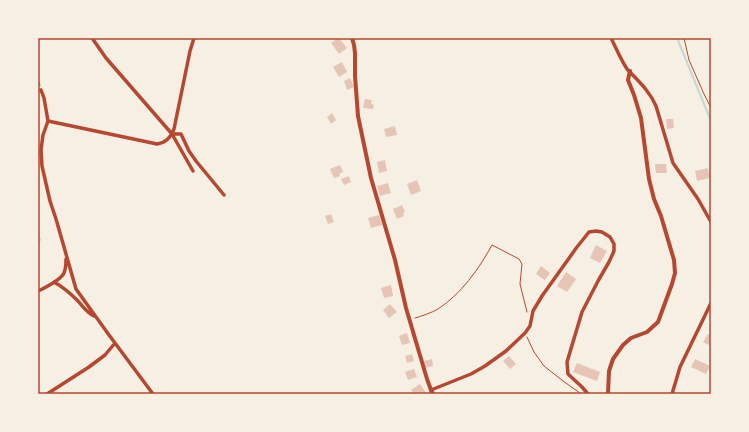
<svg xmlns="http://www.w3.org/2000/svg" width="749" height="432" font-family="'Space Grotesk',sans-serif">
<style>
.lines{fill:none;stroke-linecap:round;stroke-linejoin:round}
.stream{stroke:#c9d6d2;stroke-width:2}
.building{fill:#e6c5b7}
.path{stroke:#b5482f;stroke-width:1}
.minor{stroke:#b5482f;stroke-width:3.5}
.tertiary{stroke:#b5482f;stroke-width:4}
.neatline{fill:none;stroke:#b5482f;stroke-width:1.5}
</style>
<rect width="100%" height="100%" fill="#f6efe4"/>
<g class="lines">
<path class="stream" d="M677 38 711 121"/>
</g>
<path class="building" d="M338 38H339L347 48 339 54 331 43Z
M342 62 347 72 339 77 333 67Z
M350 78 354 87 347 90 344 81Z
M365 99 372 100 371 104 374 105 373 109 363 108Z
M332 113 336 120 331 124 327 117Z
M666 119H673L674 128 667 129Z
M395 126 397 135 386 137 384 129Z
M385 160 387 171 379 173 377 162Z
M655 164H666L667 173H656Z
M340 165 343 172 339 174 340 176 334 178 330 169Z
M708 168 710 178 697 181 695 171Z
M349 176 351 182 344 185 341 179Z
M417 180 421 191 411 195 407 184Z
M388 183 391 193 380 196 377 186Z
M402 205 405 212 403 213 404 216 397 219 393 209Z
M331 214 334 222 328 224 325 216Z
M379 215 382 225 371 228 368 218Z
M38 238 41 239 38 249Z
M596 245 607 251 600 263 590 258Z
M541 266 550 273 545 280 536 274Z
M566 272 576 279 567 292 557 286Z
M391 285 393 296 384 298 381 288Z
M390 304 397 312 389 318 383 310Z
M407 333 410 343 402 345 399 336Z
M708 334 711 335V346L703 342Z
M412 354 414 361 407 363 405 356Z
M509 356 516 364 510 369 503 361Z
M432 359 433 366 425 368 424 361Z
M695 359 710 366 706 374 691 367Z
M577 363 600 372 597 381 573 372Z
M414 369 417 377 408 380 405 372Z
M420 384 427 394H414L411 390Z"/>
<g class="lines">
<path class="path" d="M684 38 689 60 704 94 711 108
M38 80 40 85
M415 318C422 316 431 313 438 309 461 294 479 269 492 245L519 259 522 264 520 284 527 312
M527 337 534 352 544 366 563 381 580 393"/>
<path class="minor" d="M92 38 106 58 172 134 193 171
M611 38C616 48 621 60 627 69 638 81 649 90 656 106L673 163 698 199 711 222
M41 90 44 98 48 121
M172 134H181L189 151 196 161 224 195
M54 282C63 287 70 293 77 300 83 306 86 312 94 316
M38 291C43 289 48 286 53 283 64 276 66 273 66 259
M431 390 471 374 485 366 506 351 525 333 530 326 533 311 542 296 577 247 589 232 596 231 602 232 610 237 614 244V251L609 262 598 281 582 312 567 362 568 374 582 387 588 394
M47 394 89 367 105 355 115 343
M153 394 109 335 76 289 56 219 50 201 42 166 41 150 43 135 48 121 157 144C166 143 171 137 174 129L190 51 194 38
M672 394 680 367 711 303"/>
<path class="tertiary" d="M352 38 354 45 355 53V76L358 116 371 178 395 260 406 308 427 379 431 390 433 394
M608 394 609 371 613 359 623 345 631 338 647 332 658 322 672 284 675 273 674 260 661 216 654 199 649 179 641 118 634 95 628 80 630 71"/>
</g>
<rect width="749" height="432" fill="none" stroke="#f6efe4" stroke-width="78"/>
<rect x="39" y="39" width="671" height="354" class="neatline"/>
</svg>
